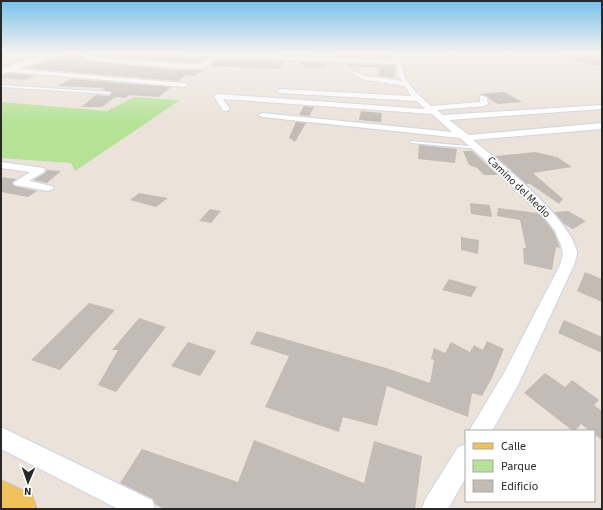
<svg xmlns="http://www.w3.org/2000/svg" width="603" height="510" font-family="'Source Sans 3',sans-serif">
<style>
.green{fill:#b5e295}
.building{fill:#c3bcb6}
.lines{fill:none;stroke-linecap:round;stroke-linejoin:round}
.service-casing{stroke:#cfd4e1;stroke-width:2}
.minor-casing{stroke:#cfd4e1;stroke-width:2}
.secondary-casing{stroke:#cfd4e1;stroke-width:2}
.primary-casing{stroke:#c3c3c3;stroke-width:2}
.service{fill:#fff;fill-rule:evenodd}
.minor{fill:#fff;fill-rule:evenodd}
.secondary{fill:#fff;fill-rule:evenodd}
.primary{fill:#f0c259;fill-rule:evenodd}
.labels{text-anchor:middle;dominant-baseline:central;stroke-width:3;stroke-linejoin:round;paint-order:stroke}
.street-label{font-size:11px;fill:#282828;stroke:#fff}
</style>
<rect width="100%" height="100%" fill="#ebe2da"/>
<path class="green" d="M134 97 180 100 75 171 71 163 1 158V102L107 111Z"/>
<path class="building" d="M65 53H76L89 61 175 70H203L195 76 185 75 178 81 25 68 63 56Z
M87 53 156 54H169L173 56 208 57 201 62H175Z
M341 53H389L392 58 342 56Z
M563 53H602V66H593L563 54H565Z
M219 59 290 61 289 63 284 62 281 69 209 66Z
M298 62 325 63 326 67 307 68Z
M347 64 396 65 394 78 378 76 380 68 348 66Z
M9 73 35 76 24 80 1 78V75Z
M71 79 171 87 159 97 129 95 125 98 115 97 102 107H81L96 95 109 96 112 92 102 90 104 88 57 86Z
M504 92 522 102 498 104 489 99 488 97 480 94Z
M304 106 314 107 309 116 299 115Z
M361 111 382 113 381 122 359 120Z
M296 122 306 123 295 142 289 138Z
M419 145 457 149 455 163 418 159Z
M463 151H472L498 175H484L477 168 469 165Z
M535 152 557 157 572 167 533 173 563 199 559 204 530 184H526L495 156Z
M47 170 61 171 47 183 33 180 45 173Z
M1 177 16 179 12 183 15 186 37 191 28 197 1 192Z
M139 193 168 198 156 207 130 200Z
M470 203 490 205 492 217 471 214Z
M498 208 538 213 545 220 554 232 560 248 556 247 552 270 524 264 523 248H526L520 220 497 216Z
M210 209 221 211 211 223 199 221Z
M568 211 586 221 573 229 564 224 554 212Z
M461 237 479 240 478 254 461 250Z
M585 272 602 279V302L577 291Z
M449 279 477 287 471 297 442 290Z
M89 303 115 310 60 370 31 360Z
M139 318 166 327 116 392 98 385 118 350H112Z
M564 320 602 337V353L558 333Z
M257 331 386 368 430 383 434 360 431 359 434 348 445 353 451 342 470 352 474 345 483 350 487 341 504 349 492 378 482 396 472 393 468 417 387 386 377 426 343 417 339 432 265 407 289 356 250 344Z
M188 342 216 351 200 376 171 366Z
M545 373 565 387 572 380 599 400 594 405 602 411V440L594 434V431H590L581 424 575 431H573L524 393Z
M254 440 364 483 374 441 422 456 415 509H164L155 504 153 499 120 483 142 449 238 482Z"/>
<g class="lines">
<g class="service-casing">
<path id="service" d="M1 85 109 92 111 93 109 94 1 87Z
M410 141 479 147 481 148 479 149 412 143 410 142Z"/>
</g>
<g class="minor-casing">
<path id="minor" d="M35 53H43L49 57 44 58Z
M77 53H84L90 56 175 64H202L212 56 173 55 170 53H218L395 60 390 53H455L452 55 399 57C404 63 402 67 404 74 408 87 422 98 431 106L480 102V96H483L487 98 488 104 484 106 437 110 443 115 602 105V109L449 120 469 135 602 123V129L473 140C498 160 574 222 577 253 577 257 575 261 574 265L518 385 492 431H469L504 373 560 265 563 254 561 245 555 231 546 219 486 161 460 138 262 117 258 115 262 113 452 132 432 114 223 99 230 109 226 111H223L214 96 218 94 425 109 417 101 281 93 277 91 281 89 411 96 405 86 365 80 352 74 355 72 366 76 402 81 398 75 397 64 219 57 204 68H175L89 60Z
M3 68 184 83 188 85 184 87 1 71V69Z
M1 162 44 168 45 170 44 172 29 181 52 186 54 188 48 191 15 185 13 183 30 172 1 168Z
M1 427 152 500 155 509H118L1 449Z
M466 444V477L448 509H422L425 500 458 447Z"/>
</g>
<g class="secondary-casing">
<path id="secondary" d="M51 53H64L63 55 1 74V68Z"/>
</g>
<g class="primary-casing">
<path id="primary" d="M1 480 32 495 37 509H1Z"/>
</g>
<use href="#service" class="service"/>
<use href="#minor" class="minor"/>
<use href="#secondary" class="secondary"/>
<use href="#primary" class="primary"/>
</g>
<linearGradient id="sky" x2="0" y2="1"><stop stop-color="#76c1ea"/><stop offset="0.43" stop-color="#f6f2ee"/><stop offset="1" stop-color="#f6f2ee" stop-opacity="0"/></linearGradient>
<rect width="603" height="124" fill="url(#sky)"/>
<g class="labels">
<g class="street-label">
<text transform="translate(519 187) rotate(44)">Camino del Medio</text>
</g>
</g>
<rect width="603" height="510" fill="none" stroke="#282828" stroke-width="4"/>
<rect x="465" y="430" width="130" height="72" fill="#ffffff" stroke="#a9a9a9"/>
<rect x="473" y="443" width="20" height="6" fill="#f0c259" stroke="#a9a9a9"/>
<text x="501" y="450" font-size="12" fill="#282828">Calle</text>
<rect x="473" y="460" width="20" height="12" fill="#b5e295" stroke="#a9a9a9"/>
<text x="501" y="470" font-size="12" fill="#282828">Parque</text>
<rect x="473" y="480" width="20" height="12" fill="#c3bcb6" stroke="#a9a9a9"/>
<text x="501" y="490" font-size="12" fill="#282828">Edificio</text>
<g transform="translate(28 482) rotate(182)" stroke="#ffffff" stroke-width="3" paint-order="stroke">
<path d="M0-3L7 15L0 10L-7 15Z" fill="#282828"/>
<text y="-6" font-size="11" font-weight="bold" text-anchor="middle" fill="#282828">N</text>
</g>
</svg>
